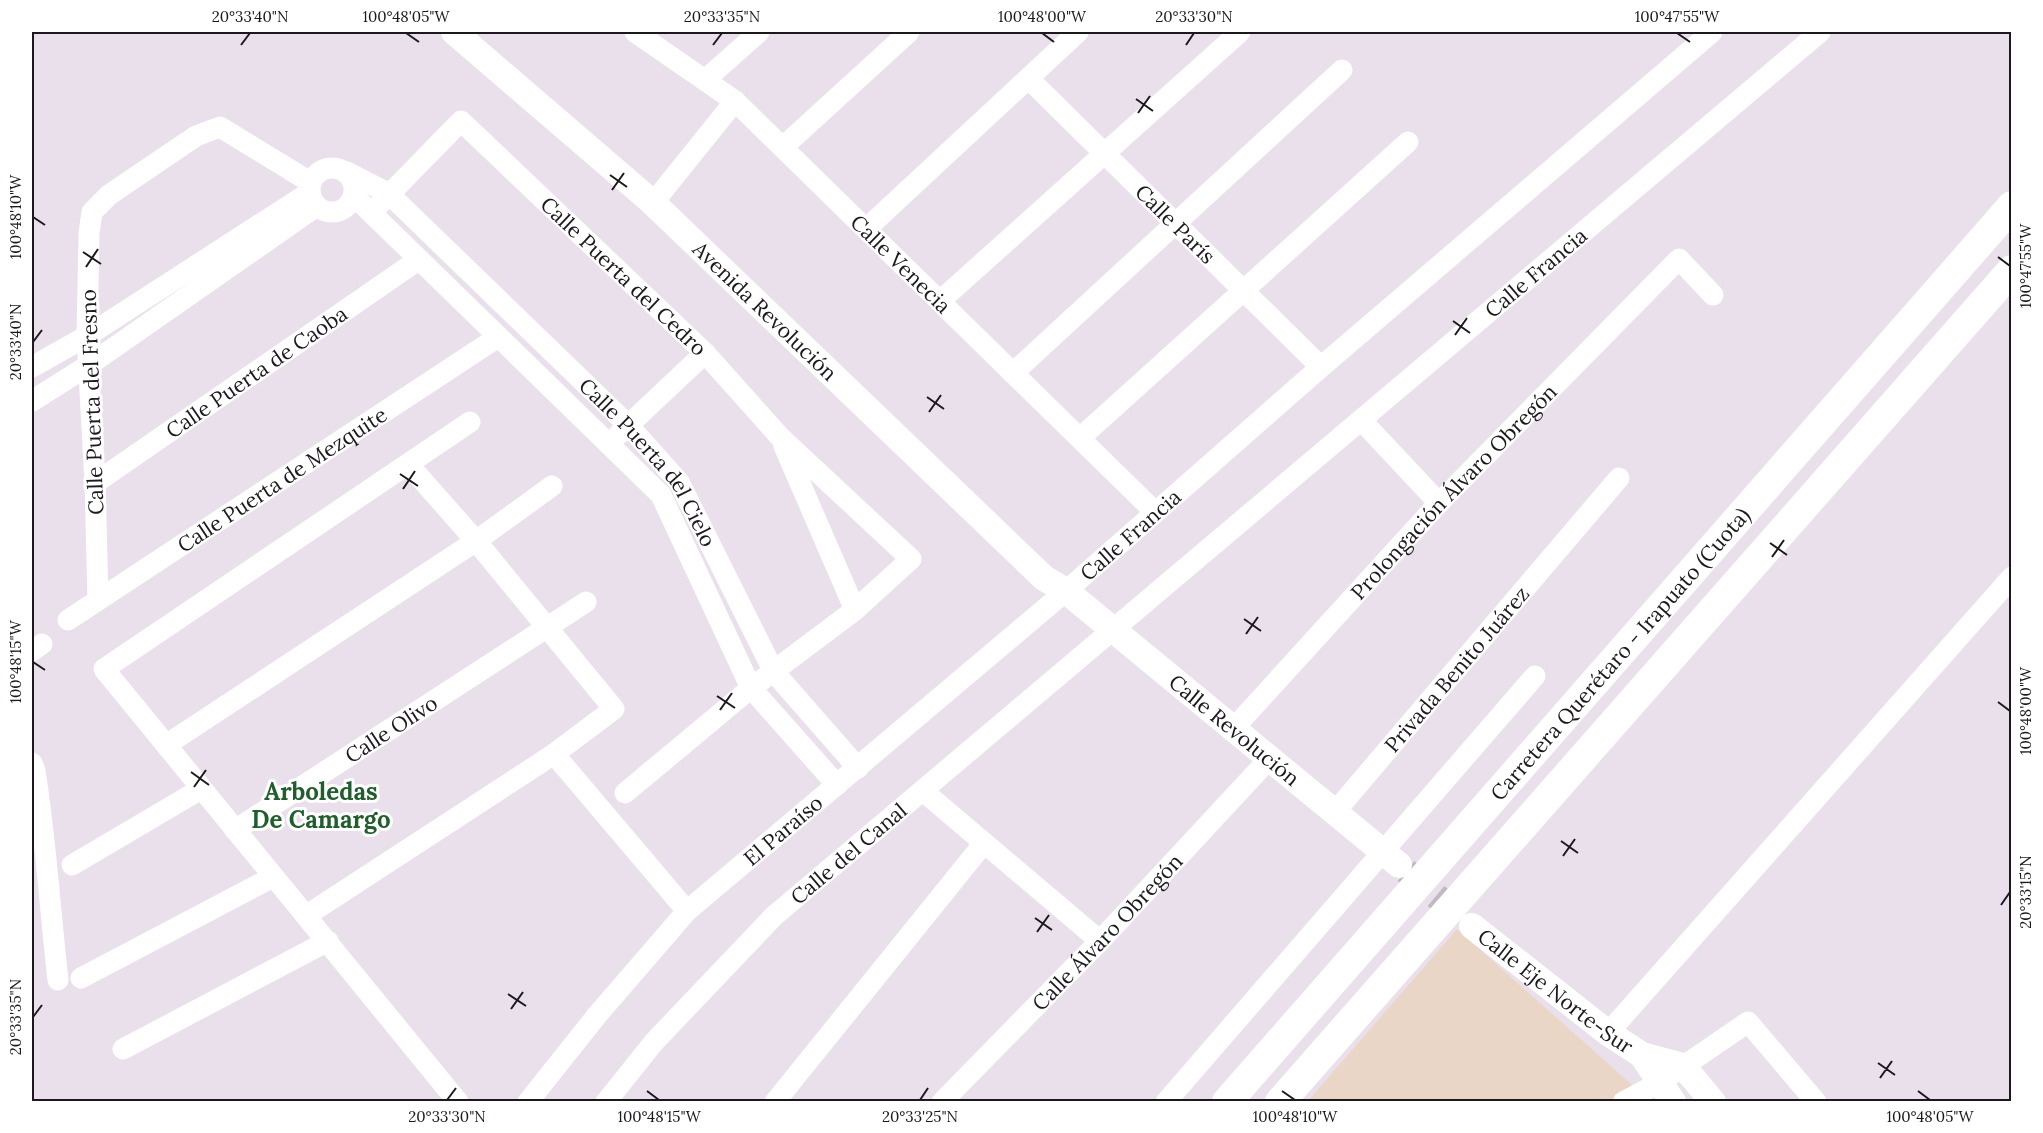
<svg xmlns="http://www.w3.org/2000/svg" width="2043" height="1133" font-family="Lora,serif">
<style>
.industrial{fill:#e9d6c6}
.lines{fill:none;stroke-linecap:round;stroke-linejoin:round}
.major-tunnel{stroke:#c0b8c3;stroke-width:26;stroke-dasharray:26 13;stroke-linecap:butt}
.minor{stroke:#fff;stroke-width:21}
.major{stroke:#fff;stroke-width:26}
.highway{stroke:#fff;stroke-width:30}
.ticks{fill:none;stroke:#1c181d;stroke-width:2}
.labels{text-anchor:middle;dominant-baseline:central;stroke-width:6;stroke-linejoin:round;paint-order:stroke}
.street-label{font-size:21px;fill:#1c181d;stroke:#fff}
.quarter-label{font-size:24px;font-weight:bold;fill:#215e2e;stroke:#fff}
.neatline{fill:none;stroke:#1c181d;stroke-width:2}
.ticks-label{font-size:15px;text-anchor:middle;fill:#1c181d}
</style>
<rect width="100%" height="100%" fill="#e9e0ec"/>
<path class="industrial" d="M1457 929 1650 1101 1307 1102Z"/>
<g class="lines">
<path class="major-tunnel" d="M1406 871 1465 920"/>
<g class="minor">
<path id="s1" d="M635 32 735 101 1155 512"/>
<path id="s2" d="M1029 79 1321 367"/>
<path d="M705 80 759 32"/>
<path d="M783 147 909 32"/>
<circle cx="332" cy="190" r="22"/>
<path id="s3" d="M347 172 388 193 628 425 679 482 774 672 858 768"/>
<path d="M354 196 661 495 751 688 837 785"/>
<path d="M653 203 735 101"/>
<path id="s4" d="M372 212 461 121 705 353 780 437 911 559 855 610 751 688 625 793"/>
<path d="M866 229 1078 32"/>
<path d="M940 301 1240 32"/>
<path d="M32 367 87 336 310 192"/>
<path d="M1013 373 1342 70"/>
<path d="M32 401 89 365 317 206"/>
<path d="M1361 420 1439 503"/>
<path d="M619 434 705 353"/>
<path d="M1080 438 1408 142"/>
<path d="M784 446 855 610"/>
<path id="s5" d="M95 483 418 260"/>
<path d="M98 600 95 483 87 336 89 233 92 212 109 195 196 136 220 127 310 182"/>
<path id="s6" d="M68 620 498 337"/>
<path d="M32 651 42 644"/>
<path id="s7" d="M1233 729 1439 503 1679 259 1713 295"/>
<path d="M166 745 476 541 552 486"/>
<path d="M554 754 687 911"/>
<path d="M32 763 35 771C46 840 50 910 58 980"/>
<path d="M923 791 1100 941"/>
<path id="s8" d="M1334 813 1619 478"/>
<path id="s9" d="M235 830 586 602"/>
<path d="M72 865 201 789"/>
<path d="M307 915 554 754 614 709 476 541 408 464"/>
<path d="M81 978 273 877"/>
<path d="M1608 1033 2012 577"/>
<path d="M123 1049 328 941"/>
<path d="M458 1102 104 669 470 422"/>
<path id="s10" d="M528 1102 598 1014 687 911 1066 591 1321 367 1712 32"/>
<path id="s11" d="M606 1102 654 1042 774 916 1820 32"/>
<path d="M775 1102 984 843"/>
<path id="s12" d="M942 1102 1100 941 1269 759"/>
<path d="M1166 1102 1535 676"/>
<path d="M1623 1102 1659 1083 1748 1022 1816 1102"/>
</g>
<g class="major">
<path id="s13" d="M454 32 653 203 1044 578 1066 591 1399 865"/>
<path id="s14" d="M1472 926 1608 1033 1642 1055 1683 1066 1713 1102"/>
<path d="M1642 1055 1673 1102"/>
</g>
<g class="highway">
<path id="s15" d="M1227 1102 2012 206"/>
<path d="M1280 1102 2012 270"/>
</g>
</g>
<path class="ticks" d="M406 33 419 42M1042 33 1054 42M1677 33 1690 42M241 45 250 33M713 45 722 33M1186 45 1194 33M1136 99 1153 111M1138 113 1150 96M610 175 627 187M612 190 624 173M33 217 45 225M83 252 101 264M1998 257 2010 266M86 267 98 249M1453 321 1470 333M1455 335 1467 318M33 342 42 330M927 397 944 409M929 412 941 395M400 474 418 486M403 489 415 471M1770 543 1787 555M1772 557 1784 540M1244 619 1261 631M1246 634 1258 617M33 662 45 670M717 696 735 708M1998 702 2010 711M720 710 732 693M191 772 209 785M194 787 206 770M1561 841 1578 853M1563 856 1575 839M2001 905 2010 892M1035 918 1052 930M1037 932 1049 915M508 994 526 1006M511 1009 523 992M33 1017 42 1005M1878 1063 1895 1075M1880 1078 1892 1061M647 1091 659 1100M1282 1091 1295 1100M1918 1091 1930 1100M447 1100 456 1088M920 1100 928 1088"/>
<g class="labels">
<g class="street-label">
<text stroke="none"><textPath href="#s2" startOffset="206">Calle París</textPath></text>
<text stroke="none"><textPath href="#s1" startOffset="354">Calle Venecia</textPath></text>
<text stroke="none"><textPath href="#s11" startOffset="1248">Calle Francia</textPath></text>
<text stroke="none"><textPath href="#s4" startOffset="352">Calle Puerta del Cedro</textPath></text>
<text stroke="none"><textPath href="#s13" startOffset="418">Avenida Revolución</textPath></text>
<text stroke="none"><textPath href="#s5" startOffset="196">Calle Puerta de Caoba</textPath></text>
<text transform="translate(92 402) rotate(-92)">Calle Puerta del Fresno</text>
<text stroke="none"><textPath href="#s3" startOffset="422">Calle Puerta del Cielo</textPath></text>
<text stroke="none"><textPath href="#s6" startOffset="256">Calle Puerta de Mezquite</textPath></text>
<text stroke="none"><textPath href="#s7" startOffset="324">Prolongación Álvaro Obregón</textPath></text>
<text stroke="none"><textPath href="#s10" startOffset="830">Calle Francia</textPath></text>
<text stroke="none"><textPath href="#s15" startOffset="596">Carretera Querétaro - Irapuato (Cuota)</textPath></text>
<text stroke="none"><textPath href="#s8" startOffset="189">Privada Benito Juárez</textPath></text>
<text stroke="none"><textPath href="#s9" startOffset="186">Calle Olivo</textPath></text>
<text stroke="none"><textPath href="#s13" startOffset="1048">Calle Revolución</textPath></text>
<text stroke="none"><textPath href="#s10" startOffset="374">El Paraíso</textPath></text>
<text stroke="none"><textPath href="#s11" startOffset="348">Calle del Canal</textPath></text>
<text stroke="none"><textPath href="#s12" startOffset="237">Calle Álvaro Obregón</textPath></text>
<text stroke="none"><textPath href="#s14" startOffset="106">Calle Eje Norte-Sur</textPath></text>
</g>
<g class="quarter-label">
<text x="321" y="791">Arboledas<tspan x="321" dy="28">De Camargo</tspan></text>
</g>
</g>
<rect width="2043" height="1133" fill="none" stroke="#ffffff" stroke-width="66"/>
<rect x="33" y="33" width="1977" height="1067" class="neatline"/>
<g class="ticks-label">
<text x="250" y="22">20°33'40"N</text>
<text x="406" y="22">100°48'05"W</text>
<text x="722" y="22">20°33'35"N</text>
<text x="1042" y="22">100°48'00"W</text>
<text x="1194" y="22">20°33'30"N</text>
<text x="1677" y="22">100°47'55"W</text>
<text transform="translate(16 217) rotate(-90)" y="5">100°48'10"W</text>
<text transform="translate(2026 266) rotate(-90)" y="5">100°47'55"W</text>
<text transform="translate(16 342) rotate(-90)" y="5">20°33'40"N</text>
<text transform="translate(16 662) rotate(-90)" y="5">100°48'15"W</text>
<text transform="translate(2026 711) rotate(-90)" y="5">100°48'00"W</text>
<text transform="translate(2026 892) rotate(-90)" y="5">20°33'15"N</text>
<text transform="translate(16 1017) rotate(-90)" y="5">20°33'35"N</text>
<text x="447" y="1122">20°33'30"N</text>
<text x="659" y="1122">100°48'15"W</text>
<text x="920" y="1122">20°33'25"N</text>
<text x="1295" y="1122">100°48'10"W</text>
<text x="1930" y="1122">100°48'05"W</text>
</g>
</svg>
